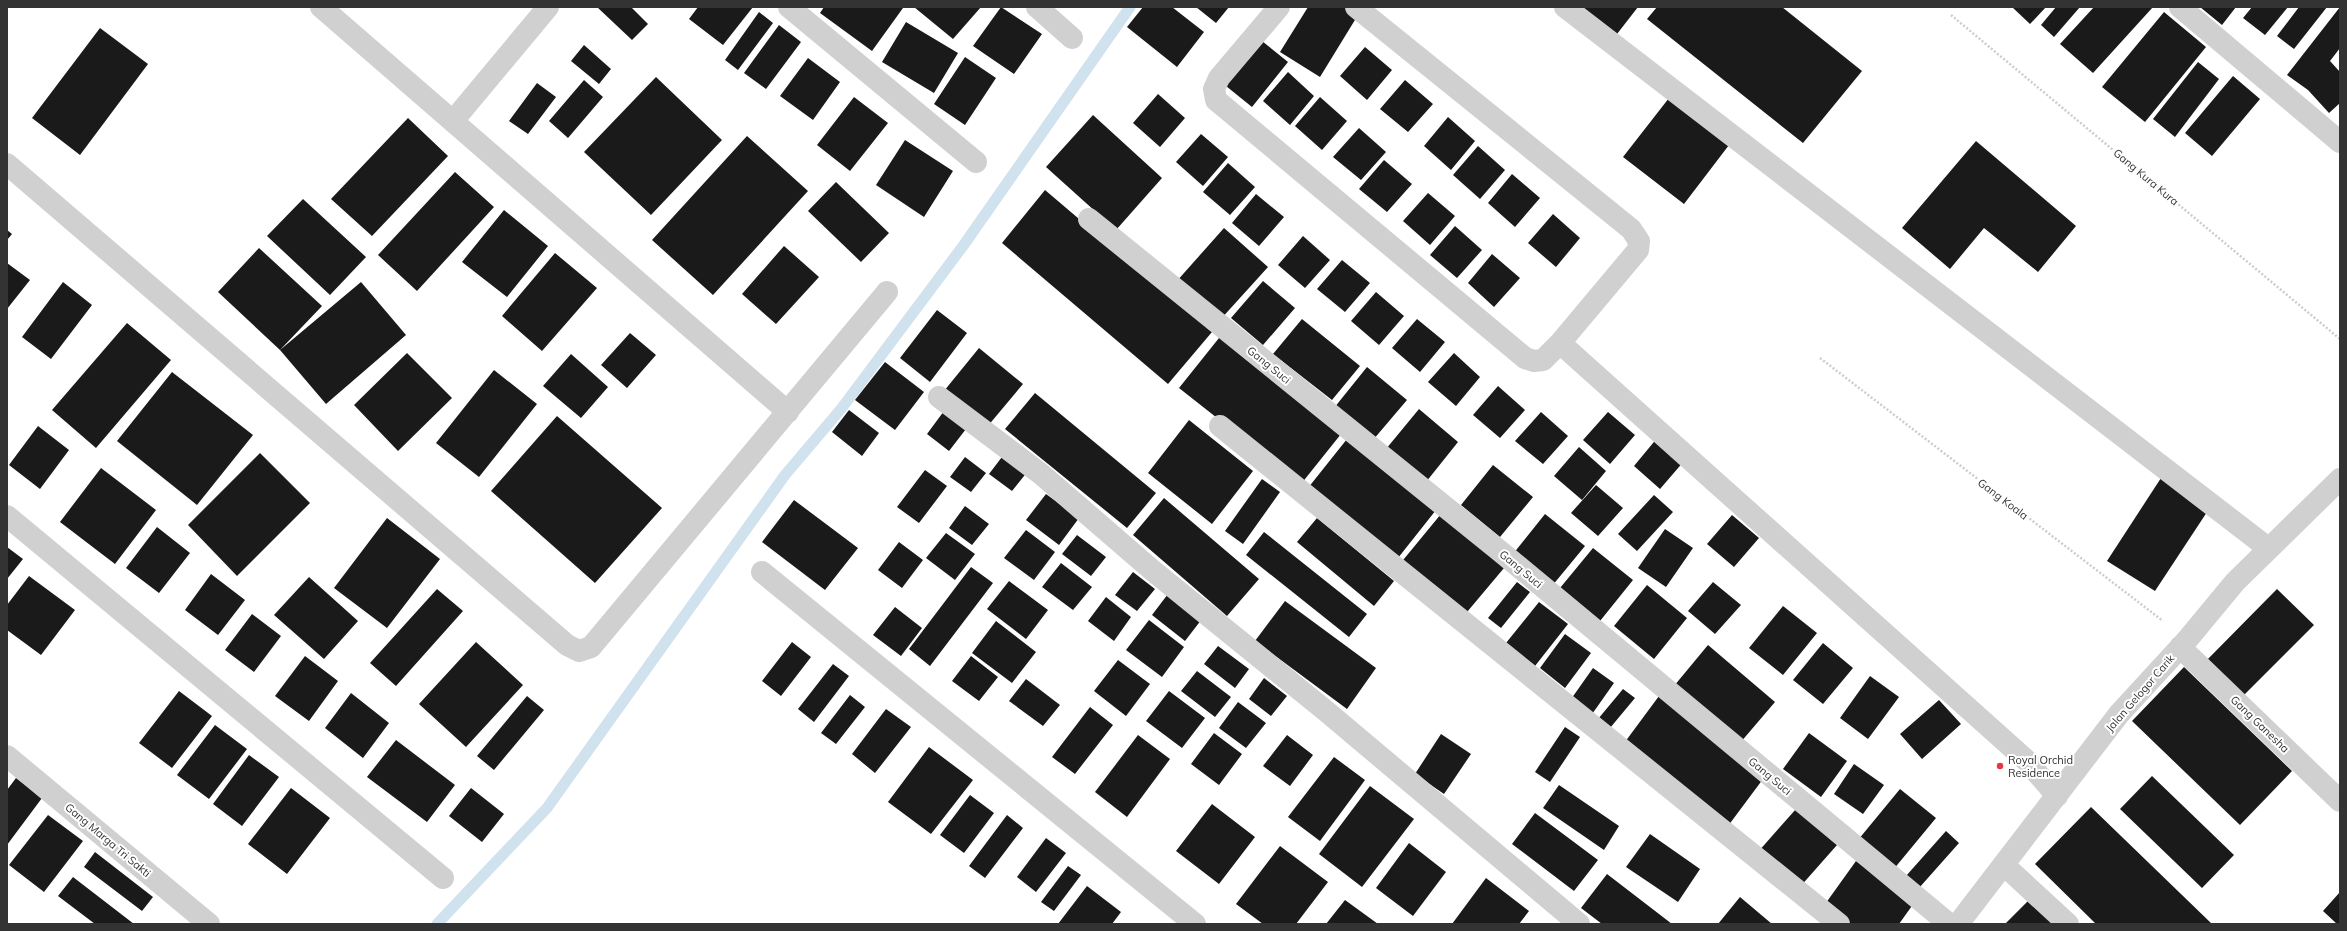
<svg xmlns="http://www.w3.org/2000/svg" width="2347" height="931" font-family="Mulish,sans-serif">
<style>
.lines{fill:none;stroke-linecap:round;stroke-linejoin:round}
.stream{stroke:#cfe2ee;stroke-width:11}
.building{fill:#1a1a1a}
.path{stroke:#cdcdcd;stroke-width:2.5;stroke-dasharray:2 2;stroke-linecap:butt}
.minor{stroke:#d0d0d0;stroke-width:22}
.poi-dot{fill:#e63946;stroke:#fff;stroke-width:1.5}
.labels{text-anchor:middle;dominant-baseline:central;stroke-width:4;stroke-linejoin:round;paint-order:stroke}
.street-label{font-size:11px;fill:#333;stroke:#fff}
.poi-label{font-size:11px;fill:#333;stroke:#fff;text-anchor:start}
</style>
<rect width="100%" height="100%" fill="#fff"/>
<g class="lines">
<path class="stream" d="M437 924 547 808 785 475 841 409 963 246 1130 7"/>
</g>
<path class="building" d="M597 7H631L648 24 632 40Z
M698 7H753L723 45 689 19Z
M824 7H902L903 8 872 51 820 13Z
M914 7H981L953 39Z
M1001 7 1042 34 1014 74 973 46Z
M1143 7H1172L1204 32 1177 67 1127 27Z
M1196 7H1229L1216 23Z
M1308 7H1345L1358 15 1320 77 1280 52Z
M1582 7H1638L1617 34Z
M1657 7H1782L1862 71 1803 143 1647 19Z
M2012 7H2046L2030 24Z
M2056 7H2080L2054 37 2041 25Z
M2094 7H2153L2093 73 2060 44Z
M2200 7H2236L2222 25Z
M2252 7H2288L2265 35 2243 18Z
M2299 7H2327L2294 49 2277 36Z
M2340 7V48L2330 61 2340 72V103L2329 113 2308 90 2287 75Z
M759 12 773 23 738 70 725 60Z
M2164 12 2206 47 2145 122 2102 87Z
M906 22 958 53 934 93 882 62Z
M779 25 801 42 766 89 744 73Z
M100 28 148 64 80 155 32 118Z
M1262 41 1288 62 1252 107 1226 86Z
M584 45 611 69 599 84 571 61Z
M1365 47 1392 70 1367 100 1340 76Z
M965 57 996 78 965 125 934 104Z
M808 58 840 82 813 120 780 96Z
M2198 62 2219 79 2175 137 2153 119Z
M1288 72 1314 96 1290 125 1263 101Z
M2233 76 2260 99 2212 156 2185 133Z
M656 77 722 140 651 215 584 152Z
M584 80 603 97 568 138 549 121Z
M1405 80 1433 104 1408 132 1380 109Z
M537 83 556 97 528 134 509 121Z
M1158 94 1185 118 1160 147 1133 123Z
M854 97 888 123 850 171 817 145Z
M1320 97 1347 121 1322 150 1295 126Z
M1669 98 1729 145 1684 204 1623 157Z
M1093 115 1162 178 1116 230 1046 167Z
M1448 117 1475 141 1451 170 1424 146Z
M408 118 448 156 372 236 331 199Z
M1359 128 1386 152 1361 180 1333 157Z
M1201 134 1228 157 1203 186 1176 162Z
M747 136 808 191 713 295 652 240Z
M905 140 953 171 924 217 876 185Z
M1976 141 2076 226 2038 272 1984 228 1950 269 1902 228Z
M1478 146 1505 170 1480 199 1453 175Z
M1384 160 1412 184 1387 212 1359 189Z
M1228 163 1255 187 1230 215 1203 192Z
M455 172 494 207 417 291 378 255Z
M1512 174 1540 198 1515 227 1488 203Z
M836 182 889 233 861 262 808 211Z
M1045 190 1212 332 1168 384 1002 243Z
M1428 193 1455 216 1430 245 1403 221Z
M1256 194 1284 217 1259 246 1232 223Z
M303 199 366 257 330 295 267 236Z
M504 210 548 246 507 297 462 262Z
M1553 214 1580 238 1556 267 1528 243Z
M1455 226 1482 250 1457 278 1430 255Z
M1224 228 1268 267 1220 320 1176 282Z
M7 230 12 234 7 240Z
M1303 236 1330 260 1305 288 1278 265Z
M784 246 819 277 776 324 742 294Z
M259 248 322 306 280 350 218 292Z
M555 253 597 288 542 351 502 316Z
M1492 254 1520 278 1494 307 1468 283Z
M1342 260 1370 283 1345 312 1317 289Z
M7 263 30 280 7 309Z
M1263 281 1295 308 1263 345 1231 318Z
M63 282 92 305 51 359 22 337Z
M361 282 406 335 326 404 280 350Z
M1376 292 1404 316 1379 345 1351 321Z
M937 310 967 333 930 382 900 358Z
M1302 319 1360 366 1332 400 1273 354Z
M1417 319 1445 342 1420 372 1392 348Z
M127 323 171 360 96 448 52 410Z
M630 333 656 355 627 388 601 365Z
M1223 333 1345 429 1301 484 1179 388Z
M979 348 1023 384 987 427 944 391Z
M407 353 452 398 398 451 354 405Z
M1454 353 1480 377 1456 406 1428 382Z
M571 354 608 387 581 418 543 386Z
M885 362 924 392 895 430 855 400Z
M1367 367 1407 400 1373 440 1334 408Z
M494 370 537 404 479 477 436 443Z
M172 372 253 435 197 505 117 441Z
M1498 386 1525 410 1500 438 1473 415Z
M1035 393 1156 493 1127 528 1005 429Z
M1419 409 1458 442 1426 482 1386 449Z
M849 410 879 433 862 456 832 432Z
M944 411 966 429 949 451 927 434Z
M1541 412 1568 436 1543 464 1515 441Z
M1608 412 1635 435 1610 464 1583 440Z
M557 416 662 508 595 583 491 491Z
M1189 420 1253 471 1212 524 1148 473Z
M38 426 69 450 40 489 9 465Z
M1351 434 1440 505 1394 563 1304 493Z
M1658 437 1685 460 1660 489 1634 466Z
M1579 447 1606 471 1582 500 1554 476Z
M260 453 310 503 237 576 188 525Z
M1005 453 1028 471 1012 491 989 474Z
M965 457 986 473 971 492 950 477Z
M1493 465 1533 497 1500 537 1461 505Z
M101 468 156 510 115 564 60 522Z
M925 470 947 486 919 523 897 507Z
M2161 478 2209 509 2155 591 2107 561Z
M1262 479 1280 492 1243 544 1225 531Z
M1596 485 1623 508 1598 536 1571 513Z
M1046 494 1079 518 1059 545 1026 520Z
M1654 495 1673 512 1637 551 1618 534Z
M1164 498 1259 579 1227 616 1133 535Z
M794 500 858 548 825 590 762 542Z
M965 506 989 524 972 545 949 528Z
M1441 514 1504 568 1462 618 1399 565Z
M1545 514 1585 546 1552 586 1513 554Z
M1732 515 1759 538 1734 567 1707 544Z
M387 518 440 559 387 628 334 588Z
M1317 518 1394 581 1374 606 1297 542Z
M157 527 190 553 159 593 126 568Z
M1665 529 1693 548 1666 587 1638 568Z
M1026 530 1055 552 1034 580 1004 558Z
M1264 532 1367 614 1349 637 1246 555Z
M946 533 975 554 955 580 926 558Z
M1077 535 1106 557 1091 576 1062 554Z
M899 542 923 560 902 588 878 570Z
M7 547 23 559 7 579Z
M1593 548 1633 580 1600 621 1560 588Z
M1061 563 1092 587 1073 610 1042 587Z
M971 567 993 583 930 666 909 649Z
M1133 572 1155 589 1137 611 1115 595Z
M211 574 245 600 218 635 185 610Z
M29 576 75 610 41 655 7 630V605Z
M309 577 358 621 324 659 274 615Z
M1009 581 1048 610 1026 639 987 609Z
M1517 582 1530 592 1501 628 1488 618Z
M1713 582 1741 605 1715 634 1688 611Z
M1647 585 1687 618 1654 659 1614 626Z
M437 589 463 611 396 686 370 663Z
M2277 589 2314 625 2240 699 2204 663Z
M1171 590 1205 615 1185 641 1152 615Z
M1106 597 1131 617 1114 641 1088 621Z
M1285 601 1376 668 1347 709 1255 641Z
M1539 602 1568 624 1535 666 1506 643Z
M1783 606 1817 633 1783 675 1749 648Z
M895 607 922 628 901 656 873 635Z
M252 614 281 636 254 672 225 650Z
M1149 620 1184 647 1162 677 1126 650Z
M996 621 1036 652 1012 683 972 653Z
M1565 634 1591 653 1565 688 1540 668Z
M476 642 523 685 466 747 419 704Z
M792 642 811 657 781 696 762 681Z
M1823 643 1853 668 1823 704 1793 680Z
M1708 645 1775 702 1740 743 1674 686Z
M1218 646 1249 669 1235 688 1204 664Z
M305 656 338 681 309 721 275 696Z
M971 656 998 677 979 701 952 681Z
M1118 660 1150 684 1126 716 1094 691Z
M833 664 849 676 814 722 798 709Z
M2184 667 2292 771 2240 825 2132 721Z
M1593 668 1614 683 1590 717 1569 702Z
M1197 671 1231 697 1215 717 1181 691Z
M1870 676 1899 697 1868 739 1840 718Z
M1264 678 1287 696 1271 716 1249 699Z
M1026 679 1060 705 1043 726 1009 701Z
M1623 689 1635 698 1610 728 1598 719Z
M179 691 212 716 172 768 139 743Z
M1169 691 1205 718 1182 748 1146 721Z
M351 693 389 723 363 758 325 728Z
M850 695 865 707 836 744 821 733Z
M527 696 544 710 494 770 477 756Z
M1659 696 1766 775 1728 826 1622 746Z
M1939 700 1961 724 1922 759 1900 734Z
M1238 702 1266 723 1246 748 1219 728Z
M1090 707 1113 725 1075 774 1052 757Z
M886 709 911 727 875 773 852 754Z
M215 725 247 749 209 799 177 775Z
M1565 727 1580 737 1550 782 1535 772Z
M1214 733 1242 754 1219 785 1191 764Z
M1809 733 1847 761 1821 797 1783 769Z
M1441 734 1471 754 1444 794 1415 774Z
M1138 735 1170 759 1127 817 1095 792Z
M1287 735 1313 755 1290 786 1263 766Z
M396 740 455 785 427 822 367 777Z
M929 747 973 780 931 834 888 802Z
M249 755 279 777 242 826 213 804Z
M1334 757 1365 780 1320 841 1288 817Z
M1854 764 1884 785 1863 814 1834 794Z
M2152 776 2234 855 2202 888 2120 809Z
M16 778 42 798 7 845V790Z
M1559 785 1619 826 1604 850 1543 808Z
M1370 786 1414 819 1362 887 1319 854Z
M291 788 330 818 287 874 248 844Z
M471 788 504 814 482 842 449 816Z
M1900 789 1936 818 1893 870 1858 840Z
M970 795 994 813 964 853 940 835Z
M1212 804 1255 837 1219 884 1176 851Z
M2091 807 2212 924H2096L2035 864Z
M1796 809 1837 845 1799 888 1758 852Z
M1535 813 1598 860 1574 891 1512 844Z
M48 815 83 841 44 892 9 865Z
M1007 815 1023 828 985 878 969 866Z
M1946 831 1959 843 1919 888 1906 876Z
M1650 834 1700 869 1678 902 1626 867Z
M1046 838 1066 853 1036 892 1017 877Z
M1409 843 1446 872 1413 916 1376 888Z
M1280 846 1328 882 1296 924H1263L1236 904Z
M95 852 153 897 142 911 84 867Z
M1856 861 1914 903 1899 924H1847L1823 907Z
M1068 866 1081 875 1054 911 1041 902Z
M1607 874 1672 924H1602L1581 908Z
M73 877 134 924H95L58 896Z
M1486 878 1529 911 1519 924H1452Z
M1087 886 1121 912 1112 924H1058Z
M2340 892V924H2337L2323 911Z
M1740 897 1772 924H1718Z
M2030 899 2055 924H2005Z
M1345 900 1378 924H1326Z"/>
<g class="lines">
<path class="path" d="M1951 15 2340 339
M1820 358 2163 621"/>
<path class="minor" d="M321 7 788 412
M789 7 976 162
M1037 7 1072 38
M1279 7 1219 78 1214 89 1216 100 1525 358 1534 361 1543 360 1560 343 1638 250 1639 241 1631 229 1356 7
M1565 7 2268 548
M2180 7 2340 142
M453 121 548 7
M7 164 567 645 579 651 591 647 887 292
M1089 219 1501 552 1949 924
M1560 343 2026 760 2057 796
M939 397 1041 474 1152 570 1326 711 1579 924
M1220 426 1839 924
M7 516 443 878
M762 572 1195 924
M2180 647 2340 801
M7 756 209 924
M2005 866 2068 924
M1958 924 2119 714 2187 640 2235 582 2340 479"/>
</g>
<circle class="poi-dot" cx="2000" cy="766" r="4"/>
<g class="labels">
<g class="street-label">
<text transform="translate(2146 177) rotate(40)">Gang Kura Kura</text>
<text transform="translate(1269 365) rotate(39)">Gang Suci</text>
<text transform="translate(2003 499) rotate(37)">Gang Koala</text>
<text transform="translate(1521 569) rotate(40)">Gang Suci</text>
<text transform="translate(2140 693) rotate(-49)">Jalan Gelogor Carik</text>
<text transform="translate(2260 724) rotate(44)">Gang Ganesha</text>
<text transform="translate(1770 776) rotate(40)">Gang Suci</text>
<text transform="translate(108 840) rotate(40)">Gang Marga Tri Sakti</text>
</g>
<g class="poi-label">
<text x="2008" y="760">Royal Orchid<tspan x="2008" dy="13">Residence</tspan></text>
</g>
</g>
<rect width="2347" height="931" fill="none" stroke="#333333" stroke-width="16"/>
</svg>
